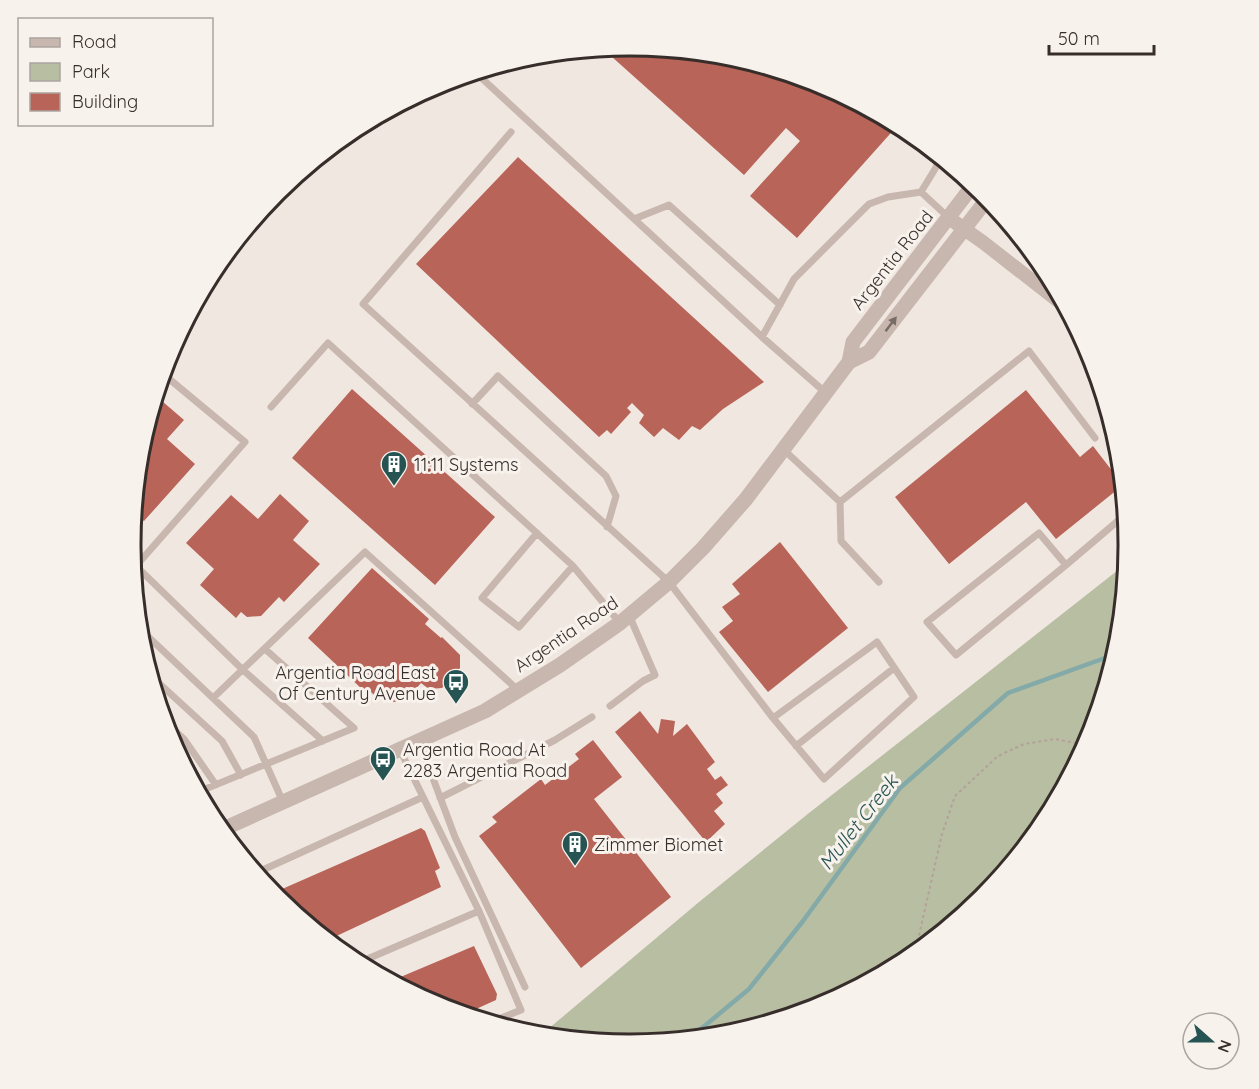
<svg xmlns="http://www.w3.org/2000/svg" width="1259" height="1089" font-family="Quicksand,sans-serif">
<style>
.green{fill:#b8bea2}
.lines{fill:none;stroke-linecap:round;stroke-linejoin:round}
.stream{stroke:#83aaa8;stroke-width:4.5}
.building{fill:#b86458}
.path{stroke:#b3a198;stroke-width:2;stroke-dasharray:3 3;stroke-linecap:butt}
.service{stroke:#c8b7ae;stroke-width:7}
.minor{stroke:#c8b7ae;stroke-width:14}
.tertiary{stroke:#c8b7ae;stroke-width:15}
.oneway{fill:#786c66}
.labels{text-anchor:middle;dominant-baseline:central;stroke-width:6;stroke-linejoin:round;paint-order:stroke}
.street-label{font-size:18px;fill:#372e2b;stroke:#f8f2ed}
.poi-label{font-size:18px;fill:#372e2b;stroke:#f8f2ed;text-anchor:start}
.water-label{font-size:20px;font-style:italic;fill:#265452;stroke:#f8f2ed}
.rim{fill:none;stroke:#372e2b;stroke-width:3}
</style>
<rect width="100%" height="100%" fill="#f1e7e1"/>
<path class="green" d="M1127 563 1119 642 1091 736 1045 822 1022 850H1018L998 879 982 898 907 960 820 1006 727 1034 629 1044 541 1035 699 902 809 813Z"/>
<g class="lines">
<path class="stream" d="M690 1038 749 989 803 921 900 788 1008 693 1116 654"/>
</g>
<path class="building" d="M630 45 727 55 821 83 898 125 797 238 750 196 800 141 786 128 744 175 602 48Z
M518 157 764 382 723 409 700 430 692 426 679 440 663 428 654 437 639 423 644 415 632 403 627 408 631 412 611 434 607 430 599 437 416 264Z
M352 389 495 517 435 585 292 458Z
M1026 390 1080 457 1093 446 1123 485 1056 539 1026 502 949 564 895 497Z
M155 395 184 420 167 439 195 464 144 521 140 518 132 527 140 447Z
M280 494 309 521 293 540 320 564 284 602 279 597 261 616 247 617 241 612 236 618 200 585 214 569 186 543 231 495 258 519Z
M780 542 848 628 768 692 719 632 733 621 722 607 740 594 732 584Z
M372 568 429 619 425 624 441 638 442 637 460 655V668L442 688 429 689 421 683 405 701 392 702 383 694 379 699 366 688 364 691 308 638Z
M640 711 658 734 661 719 675 721 673 736 687 724 715 762 707 769 715 780 721 776 728 785 716 794 723 803 714 811 725 824 706 842 615 732Z
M170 740 186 754 187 765 185 767Z
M593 740 622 777 594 799 671 897 581 968 479 836 497 822 492 817 541 779 545 785 579 759 575 754Z
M421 828 425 831 440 868 435 871 441 887 328 940 273 893Z
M474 946 497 994 496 1000 465 1014 438 1006 391 981Z"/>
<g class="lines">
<path class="path" d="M915 953 942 834 955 796 998 756 1024 744 1055 739 1086 745"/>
<path class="service" d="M475 72 762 337 826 393
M511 132 363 304 669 582 773 718 824 779 914 697 877 642 773 718
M921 192 948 217
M634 219 669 205 780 305
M762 337 794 279 869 204 888 197 921 192 935 169 941 157
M472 404 498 376 606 476 616 496 607 527
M271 407 328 343 573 566 620 623
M784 450 840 502 841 541 879 582
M840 502 1029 351 1095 438
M537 533 482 598 519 627 573 566
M1039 533 1066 565 956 655 927 622Z
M1066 565 1126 514
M136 566 245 442 162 373
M132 570 136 566 243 670 323 741
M138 627 254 737 283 802
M150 675 222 741 241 775
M213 698 365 552 518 690
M610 706 643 681 655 675 629 615
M164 721 184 739 216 785
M419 741 455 837 525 987
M796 746 894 668
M400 750 479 911 521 1010 491 1022
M198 792 354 728 265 649
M440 798 555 740 592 717
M256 873 423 797
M358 963 479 911"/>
<path class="minor" d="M949 218 984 243 1066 307"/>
<path class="tertiary" d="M849 362 869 352 988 198
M221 830 485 711 560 665 620 623 669 582 703 548 746 499 849 362 853 342 974 184"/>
</g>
<defs><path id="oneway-solid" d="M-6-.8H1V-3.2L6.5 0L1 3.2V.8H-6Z" transform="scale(1.5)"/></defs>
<use class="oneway" href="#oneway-solid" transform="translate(891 324) rotate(-53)"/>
<defs>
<g id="building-pin" transform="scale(1.35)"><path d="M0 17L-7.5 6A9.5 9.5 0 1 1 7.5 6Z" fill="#265452" stroke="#f8f2ed"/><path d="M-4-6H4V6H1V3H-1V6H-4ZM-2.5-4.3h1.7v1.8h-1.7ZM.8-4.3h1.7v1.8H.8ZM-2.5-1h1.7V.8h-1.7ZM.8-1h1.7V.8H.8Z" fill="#fff"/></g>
<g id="bus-pin" transform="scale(1.35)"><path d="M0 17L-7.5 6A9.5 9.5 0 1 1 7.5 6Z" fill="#265452" stroke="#f8f2ed"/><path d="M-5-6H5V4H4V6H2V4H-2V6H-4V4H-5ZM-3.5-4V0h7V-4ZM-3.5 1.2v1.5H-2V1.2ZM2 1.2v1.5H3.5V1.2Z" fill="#fff"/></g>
</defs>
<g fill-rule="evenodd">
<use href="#building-pin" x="394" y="464"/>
<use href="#bus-pin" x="456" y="682"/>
<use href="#bus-pin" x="383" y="759"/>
<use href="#building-pin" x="575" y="844"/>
</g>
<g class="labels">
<g class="street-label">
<text transform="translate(892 260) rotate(-52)">Argentia Road</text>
<text transform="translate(566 634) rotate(-34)">Argentia Road</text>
</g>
<g class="poi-label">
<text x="414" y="464">11:11 Systems</text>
<text x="436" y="672" text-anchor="end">Argentia Road East<tspan x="436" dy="21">Of Century Avenue</tspan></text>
<text x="403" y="749">Argentia Road At<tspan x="403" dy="21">2283 Argentia Road</tspan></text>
<text x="594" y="844">Zimmer Biomet</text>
</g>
<g class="water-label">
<text transform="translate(858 822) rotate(-52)">Mullet Creek</text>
</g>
</g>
<path d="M0 0H1259V1089H0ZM629 56H630A488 488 0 0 1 1118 544V546A488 488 0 0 1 630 1034H629A488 488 0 0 1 141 546V544A488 488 0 0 1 629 56Z" fill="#f8f2ed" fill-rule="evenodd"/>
<path class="rim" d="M629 56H630A488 488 0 0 1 1118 544V546A488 488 0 0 1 630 1034H629A488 488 0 0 1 141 546V544A488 488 0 0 1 629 56Z"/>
<rect x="18" y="18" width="195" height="108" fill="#f8f2ed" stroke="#aba49f" stroke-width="1.5"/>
<rect x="30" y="38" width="30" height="9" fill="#c8b7ae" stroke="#aba49f" stroke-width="1.5"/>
<text x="72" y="48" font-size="18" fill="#372e2b">Road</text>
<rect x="30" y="63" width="30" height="18" fill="#b8bea2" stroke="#aba49f" stroke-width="1.5"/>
<text x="72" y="78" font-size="18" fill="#372e2b">Park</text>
<rect x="30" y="93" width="30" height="18" fill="#b86458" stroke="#aba49f" stroke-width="1.5"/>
<text x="72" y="108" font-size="18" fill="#372e2b">Building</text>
<g transform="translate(1211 1041) rotate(111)"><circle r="28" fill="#f8f2ed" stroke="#aba49f" stroke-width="1.5"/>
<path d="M0-4.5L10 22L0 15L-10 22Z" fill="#265452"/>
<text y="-9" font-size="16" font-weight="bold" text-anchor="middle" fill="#372e2b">N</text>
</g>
<path d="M1049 45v9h105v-9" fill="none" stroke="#372e2b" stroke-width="3"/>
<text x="1058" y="45" font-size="18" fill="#372e2b" stroke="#f8f2ed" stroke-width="4.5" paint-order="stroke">50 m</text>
</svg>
